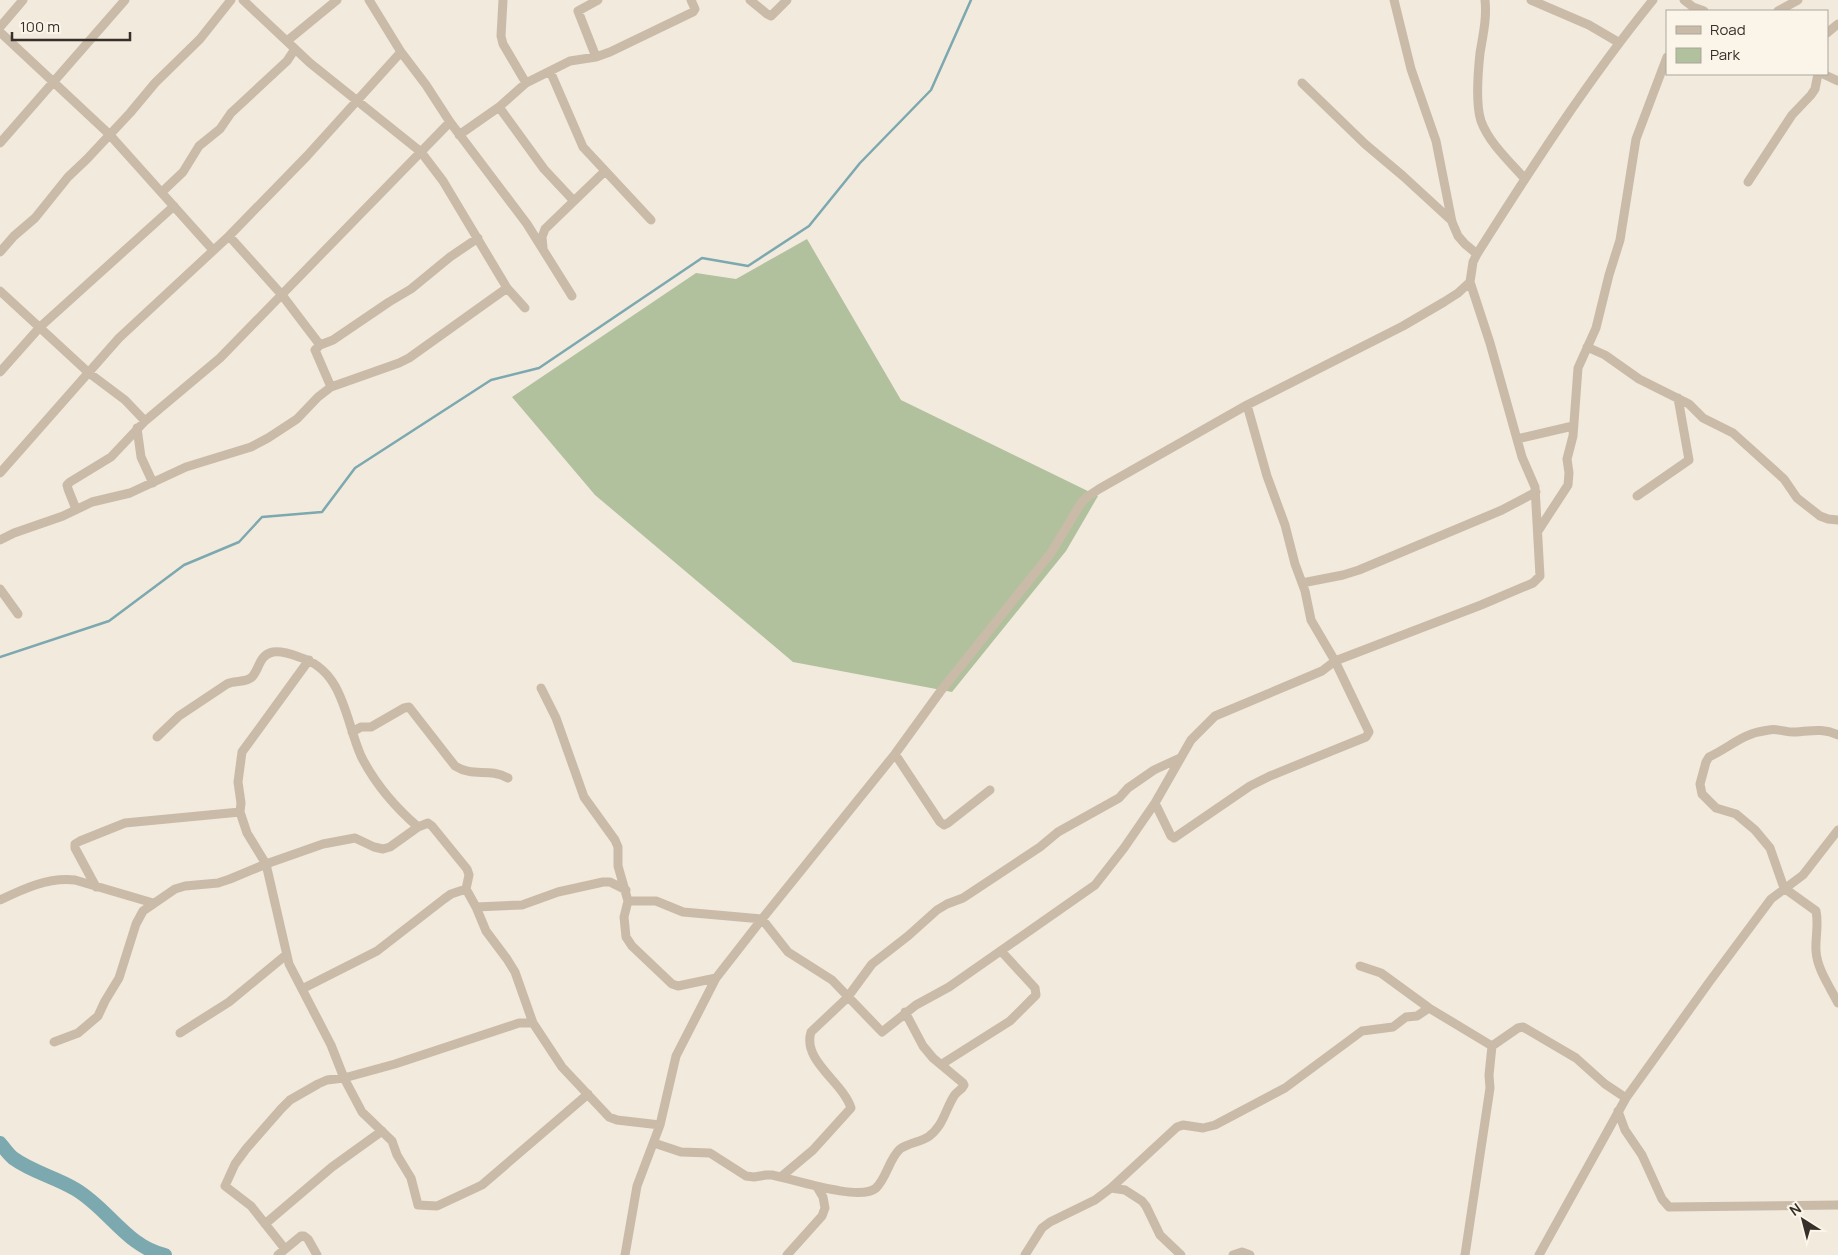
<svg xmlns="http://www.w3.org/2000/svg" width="1838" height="1255" font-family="Manrope,sans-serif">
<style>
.green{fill:#b1c19d}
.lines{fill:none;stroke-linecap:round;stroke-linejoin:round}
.stream{stroke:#7ca8af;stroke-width:2.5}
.river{stroke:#7ca8af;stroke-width:14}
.minor{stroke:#cabba9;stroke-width:9}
</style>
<rect width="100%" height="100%" fill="#f2eadd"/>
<path class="green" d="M807 239 901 400 1098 496 1066 551 952 692 793 662 595 495 512 397 696 273 736 279Z"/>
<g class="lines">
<path class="stream" d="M0 657 109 621 184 565 239 542 262 517 322 512 355 468 491 380 539 368 702 258 748 266 809 226 860 163 931 90 971 0"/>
<path class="river" d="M0 1143C4 1148 8 1154 13 1158 32 1172 55 1177 75 1189 108 1208 127 1247 165 1255"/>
<path class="minor" d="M243 0 310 63 421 152 443 181 507 288 525 308
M369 0 401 52 426 85 450 122 527 224 572 296
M503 0 501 36 503 44 526 83
M750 0 767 14 771 16 787 0
M1394 0 1411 69 1436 141 1452 222 1458 236 1465 244 1477 254
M1485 0C1487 18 1483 35 1480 53 1478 72 1475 103 1481 121 1489 143 1510 162 1525 179
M1531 0 1589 25 1618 42
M1684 0 1693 7 1704 11
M1778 11 1798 0
M0 27 23 0
M0 32 109 134 213 250
M1827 33 1838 24
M287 41 337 0
M596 57 578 11 598 0
M550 71 583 147 651 220
M1823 74 1838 81
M1302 83 1365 144 1403 176 1452 221
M499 107 544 169 573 200
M459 135 499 107 526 83 570 61 596 57 610 52 693 12 695 9 691 0
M0 143 125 0
M1748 182 1792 115 1811 95 1815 89 1818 74
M162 192 183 172 199 146 220 129 231 113 287 61 295 49
M229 236 282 295 320 345
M543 248 542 237 545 229 604 172
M0 252 14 236 35 218 68 177 87 159 130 113 155 83 200 39 231 0
M0 291 89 373 125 400 145 421
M1587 347 1605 355 1639 379 1689 404 1703 418 1733 433 1784 479 1797 498 1820 516 1828 519 1838 520
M0 372 40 327 174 206
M331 387 315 350 320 345 333 340 389 302 411 289 450 257 478 238
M137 428 141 457 153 483
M1517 439 1573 426
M0 473 119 338 229 236 307 156 401 52
M1637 496 1689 460 1678 398
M76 509 68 489 67 485 70 482 111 457 145 421 220 358 450 122
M1538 531 1568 485 1569 473 1567 459 1573 436 1578 368 1596 328 1609 275 1620 240 1636 139 1667 57
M0 540 14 533 63 516 92 502 130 493 186 467 251 447 268 438 297 419 318 397 331 387 399 363 409 358 507 288
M1302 583 1343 575 1359 570 1502 510 1536 492
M0 589 18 614
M309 660 242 752 238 782 241 803 240 812 247 833 266 864 289 964 331 1045 344 1078 362 1112 392 1141 397 1155 411 1178 418 1205 437 1206 482 1185 588 1094
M541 688 556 718 584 797 615 840 618 847V866L628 901 624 917 626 937 632 946 672 984 678 986 716 978
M352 732 361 727H371L404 708 409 707 455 766C474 778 488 767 508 778
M1838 735C1824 728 1811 731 1796 732 1787 733 1778 728 1769 730 1743 733 1732 746 1709 757L1706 762 1700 784 1702 794 1716 808 1736 814 1755 830 1770 848 1784 888 1816 911C1819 925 1815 938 1816 951 1817 969 1830 987 1838 1003
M157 737 179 716 227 684C234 680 246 683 252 677 260 668 259 655 273 652 282 651 291 654 299 657 344 670 345 720 361 756 375 784 395 807 418 827
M895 754 940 822 944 825 948 823 990 790
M1155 803 1171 836 1174 838 1250 786 1270 776 1366 737 1369 732 1335 661 1311 620 1305 591 1295 564 1285 525 1267 476 1247 405
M96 887 75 848V844L80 841 125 823 240 812
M0 900C23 889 48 877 75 880L153 903
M628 901H656L683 912 762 919 788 952 832 980 882 1032 916 1005 949 987 1095 885 1124 848 1155 803 1191 740 1215 716 1322 671 1335 661 1481 605 1533 583 1540 576 1535 487 1522 457 1490 343 1470 282
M476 907 522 905 558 892 603 882H610L626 890
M1360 966 1381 973 1429 1008 1492 1046
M302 989 377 951 444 899 451 894 466 889
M180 1033 229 1002 286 955
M54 1042 78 1033 98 1016 105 1001 119 978 136 924 143 911 175 889 185 886 218 883 230 879 266 864 323 844 355 838 374 847 383 849 390 847 418 827 428 823 432 826 467 869 469 875 466 889 476 907 486 931 507 959 515 972 533 1023 562 1067 609 1117 617 1120 660 1125
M942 1064 1010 1021 1036 995 1035 988 1001 951
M1618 1111 1625 1130 1642 1155 1662 1199 1669 1207 1838 1205
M654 1143 681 1152 710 1153 746 1176 754 1177 766 1175H772C793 1179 860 1202 876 1188 887 1177 889 1159 900 1149 908 1143 920 1142 928 1137 943 1127 945 1110 954 1096 957 1091 962 1090 964 1085L963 1083 933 1058 923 1046 905 1012
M782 1176 813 1150 851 1108C843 1082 802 1061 811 1032L847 998 872 964 908 936 937 910 947 904 963 898 1040 847 1058 832 1119 798 1128 788 1154 770 1180 758
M1111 1188 1125 1190 1142 1201 1146 1206 1160 1235 1181 1255
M265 1224 332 1167 382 1131
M285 1249 251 1206 225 1186 235 1164 246 1149 281 1109 290 1100 318 1084 327 1080 344 1078 395 1064 519 1023H533
M278 1255 301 1236H304L308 1239 317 1255
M625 1255 637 1186 660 1125 676 1056 716 978 762 919 895 754 940 692 1051 553 1081 503 1087 497 1099 489 1247 405 1403 326 1444 302 1458 293 1470 282 1473 262 1477 254C1532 167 1588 80 1653 0
M787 1255 822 1216 825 1208 823 1197 817 1187
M1025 1255 1042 1228 1050 1222 1095 1200 1111 1188 1177 1127 1183 1125 1203 1128 1215 1125 1285 1088 1362 1031 1393 1027 1406 1017 1417 1016 1429 1008
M1233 1255 1242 1252 1250 1255
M1465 1255 1490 1088 1489 1075 1492 1046 1518 1028 1523 1027 1576 1058 1605 1084 1626 1098
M1539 1255 1626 1098 1710 981 1771 899 1803 875 1838 830"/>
</g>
<rect x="1666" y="10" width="162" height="65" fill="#faf4e9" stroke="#aca59c"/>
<rect x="1676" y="26" width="25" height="8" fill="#cabba9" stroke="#aca59c"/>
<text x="1710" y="35" font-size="15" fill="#372f29">Road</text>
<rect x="1676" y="48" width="25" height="15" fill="#b1c19d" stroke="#aca59c"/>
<text x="1710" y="60" font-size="15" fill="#372f29">Park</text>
<g transform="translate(1803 1220) rotate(324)" stroke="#faf4e9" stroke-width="4" paint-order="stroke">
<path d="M0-4L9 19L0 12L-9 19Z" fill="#372f29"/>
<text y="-8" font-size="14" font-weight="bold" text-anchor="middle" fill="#372f29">N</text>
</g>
<path d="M12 32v8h118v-8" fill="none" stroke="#372f29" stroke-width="2.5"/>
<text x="20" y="32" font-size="15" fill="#372f29" stroke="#faf4e9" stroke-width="4" paint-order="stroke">100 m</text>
</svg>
